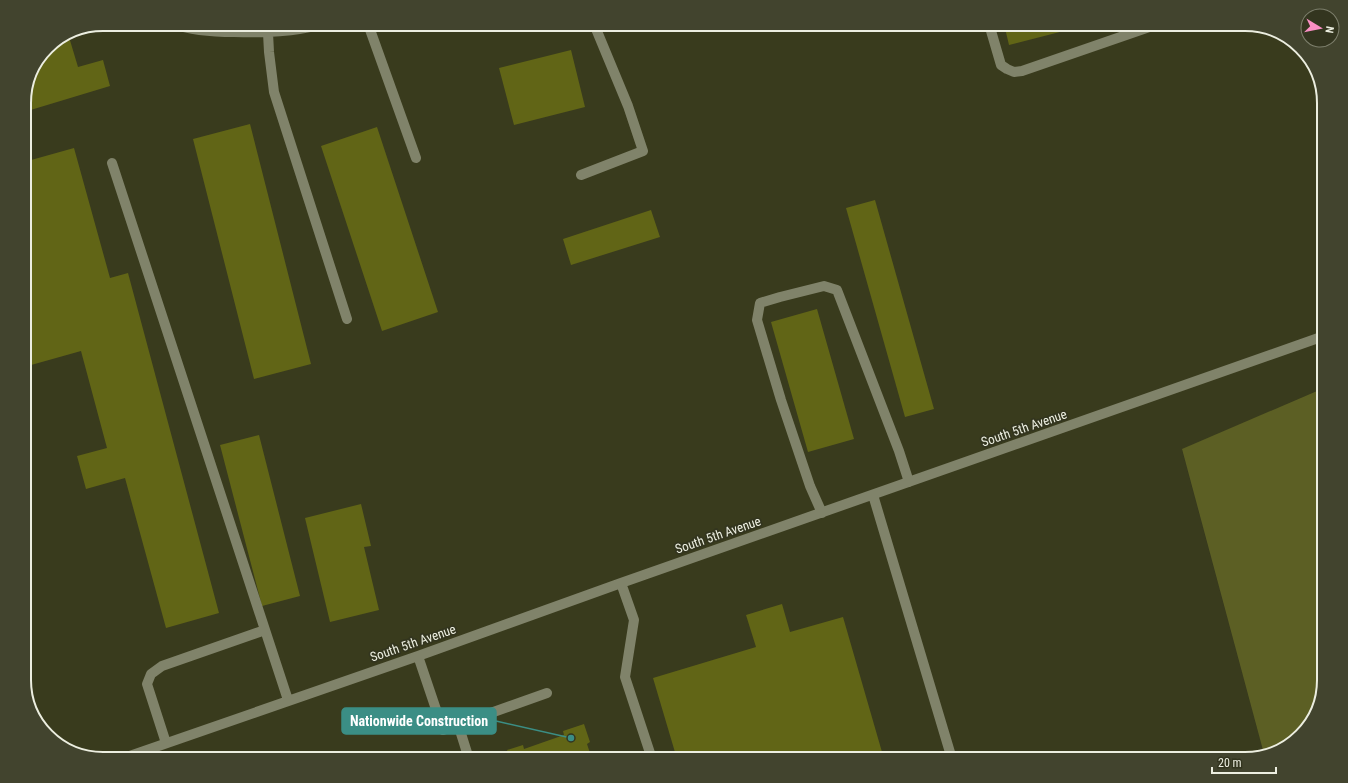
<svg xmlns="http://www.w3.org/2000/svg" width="1348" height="783" font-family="'Roboto Condensed',sans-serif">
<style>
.built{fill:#393b1d}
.green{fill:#5c5f24}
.building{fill:#616516}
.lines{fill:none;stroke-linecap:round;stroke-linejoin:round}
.minor{stroke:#80836a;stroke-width:10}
.labels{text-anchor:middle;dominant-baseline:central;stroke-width:3.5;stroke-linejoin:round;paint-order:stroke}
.street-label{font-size:13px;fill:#eceee0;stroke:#33351f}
.rim{fill:none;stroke:#eceee0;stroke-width:2}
.leader{fill:none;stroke:#3b8e85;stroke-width:1.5}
.callout-dot{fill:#3b8e85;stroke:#33351f;stroke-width:1.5}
.callout{fill:#3b8e85;stroke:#3b8e85;stroke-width:1.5}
.callout-label{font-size:14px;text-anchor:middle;font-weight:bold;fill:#fff}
</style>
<rect width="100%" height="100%" fill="#33351f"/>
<path class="built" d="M103 24H1245L1284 34 1313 63 1324 98V388L1182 450 1264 754 1245 759H103L64 749 37 724 24 685V98L30 73 47 47 73 30Z"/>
<path class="green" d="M1324 388V680L1314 719 1285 748 1264 754 1182 449Z"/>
<path class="building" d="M1004 24H1086L1087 25 1009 45Z
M69 37 78 67 103 60 110 86 24 112V98L30 73 47 47 56 41Z
M571 50 585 107 514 125 499 68Z
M250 124 311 364 254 379 193 139Z
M377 127 438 312 382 331 321 146Z
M74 148 110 278 128 273 219 613 166 628 125 478 86 489 77 456 107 448 81 351 24 367V162Z
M875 200 934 409 905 417 846 208Z
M651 210 660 237 571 265 563 239Z
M817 309 854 439 808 452 771 322Z
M259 435 300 596 262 606 220 445Z
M361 504 371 546 364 547 379 610 330 622 305 518Z
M782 604 790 632 843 617 884 759H677L653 678 756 647 746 615Z
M584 724 590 742 587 744 592 759H511L507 750 523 745 524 749 564 735 563 731Z"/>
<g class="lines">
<path class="minor" d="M173 24C193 31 213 32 234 32 267 33 292 32 325 24
M368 24 416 158
M989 24 1001 65 1007 69 1014 72 1022 71 1158 24
M268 33 269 52 274 92 347 319
M112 163 288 700
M581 175 643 151 628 106 594 24
M873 495 952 759
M822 513 810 486 781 400 757 320 760 303 780 297 824 286 837 290 899 451 909 482
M621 583 634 620 625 677 652 759
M418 656 443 730 547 693
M458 724 469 759
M166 743 147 684 151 674 162 666 265 630
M121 759 418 656 621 583 1324 336"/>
</g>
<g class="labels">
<g class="street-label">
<text transform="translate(1024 428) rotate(-19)">South 5th Avenue</text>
<text transform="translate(718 535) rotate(-19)">South 5th Avenue</text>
<text transform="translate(413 643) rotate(-19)">South 5th Avenue</text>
</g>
</g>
<path d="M0 0H1348V783H0ZM103 31H1245A72 72 0 0 1 1317 103V680A72 72 0 0 1 1245 752H103A72 72 0 0 1 31 680V103A72 72 0 0 1 103 31Z" fill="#42442e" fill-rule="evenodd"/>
<path class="rim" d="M103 31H1245A72 72 0 0 1 1317 103V680A72 72 0 0 1 1245 752H103A72 72 0 0 1 31 680V103A72 72 0 0 1 103 31Z"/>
<path class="leader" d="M571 738L496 721"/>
<circle class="callout-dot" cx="571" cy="738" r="4"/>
<rect class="callout" x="342" y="708" width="154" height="26" rx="4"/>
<g class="callout-label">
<text x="419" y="726">Nationwide Construction</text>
</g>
<g transform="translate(1320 28) rotate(100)"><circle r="19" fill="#33351f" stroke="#7d7f6c"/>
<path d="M0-3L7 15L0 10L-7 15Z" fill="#fb8fc4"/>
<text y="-6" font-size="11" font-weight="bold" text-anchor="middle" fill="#eceee0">N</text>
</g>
<path d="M1212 767v6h64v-6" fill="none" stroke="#eceee0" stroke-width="2"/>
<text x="1218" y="767" font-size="12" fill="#eceee0" stroke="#33351f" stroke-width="3" paint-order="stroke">20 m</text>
</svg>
